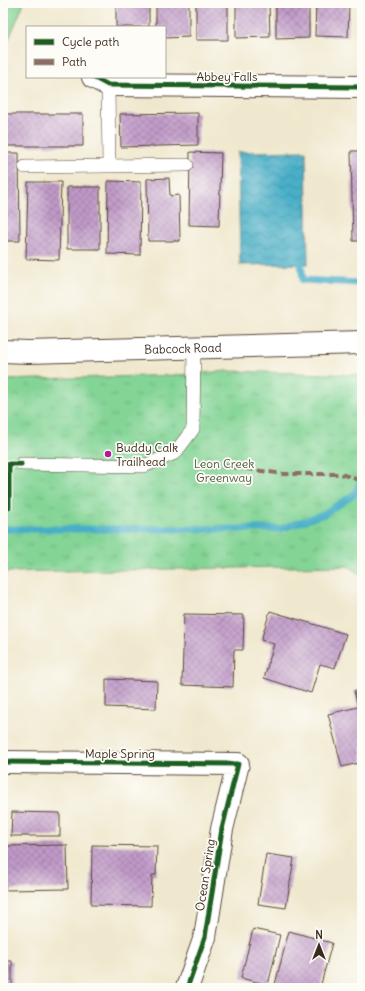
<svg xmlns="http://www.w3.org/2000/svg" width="365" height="991" font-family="Delius,sans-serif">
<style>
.green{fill:#83d495;stroke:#5f7f5a}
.park{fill:url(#park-tufts);stroke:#5f7f5a}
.water{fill:url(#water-waves);stroke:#426c72}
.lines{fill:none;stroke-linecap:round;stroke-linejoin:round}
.stream{stroke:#48afc7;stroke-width:7}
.building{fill:url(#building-cross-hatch)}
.service-casing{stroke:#564638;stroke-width:14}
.minor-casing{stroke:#564638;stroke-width:24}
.secondary-casing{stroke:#564638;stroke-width:24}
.service{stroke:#fff;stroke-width:13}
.minor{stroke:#fff;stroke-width:22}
.secondary{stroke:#fff;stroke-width:22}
.quiet{stroke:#8d6e63;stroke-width:4;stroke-dasharray:8 4;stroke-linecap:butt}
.cycleway-casing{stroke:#fdfcf7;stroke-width:8}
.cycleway{stroke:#1b5e20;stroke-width:5}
.poi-dot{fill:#b5179e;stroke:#fdfcf7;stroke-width:1.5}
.labels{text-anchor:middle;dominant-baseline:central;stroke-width:3.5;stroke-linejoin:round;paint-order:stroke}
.street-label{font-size:12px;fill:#3b2a1e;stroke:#fdfcf7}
.poi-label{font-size:12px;fill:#3b2a1e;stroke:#fdfcf7;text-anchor:start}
.park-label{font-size:12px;fill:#515d42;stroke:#fdfcf7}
</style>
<defs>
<pattern id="park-tufts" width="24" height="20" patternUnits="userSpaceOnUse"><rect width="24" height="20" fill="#83d495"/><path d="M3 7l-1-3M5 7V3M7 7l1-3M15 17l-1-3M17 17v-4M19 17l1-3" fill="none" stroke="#72b680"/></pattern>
<pattern id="water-waves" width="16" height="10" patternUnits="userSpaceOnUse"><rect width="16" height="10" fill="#48afc7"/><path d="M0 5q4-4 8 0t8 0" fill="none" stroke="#3d8fa1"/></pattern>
<pattern id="building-cross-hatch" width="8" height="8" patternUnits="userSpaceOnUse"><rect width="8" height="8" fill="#c09ac8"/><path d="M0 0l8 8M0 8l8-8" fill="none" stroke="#9d7ea2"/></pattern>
</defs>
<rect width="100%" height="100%" fill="#fdfcf7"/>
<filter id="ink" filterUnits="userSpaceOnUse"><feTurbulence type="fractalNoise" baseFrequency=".025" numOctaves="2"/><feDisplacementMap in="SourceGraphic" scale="8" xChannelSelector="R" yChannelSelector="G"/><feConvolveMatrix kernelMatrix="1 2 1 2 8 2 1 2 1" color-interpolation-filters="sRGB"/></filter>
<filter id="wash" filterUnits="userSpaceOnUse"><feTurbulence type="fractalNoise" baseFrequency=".012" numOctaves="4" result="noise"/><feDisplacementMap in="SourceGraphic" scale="16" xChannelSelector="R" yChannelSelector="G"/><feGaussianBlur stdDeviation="0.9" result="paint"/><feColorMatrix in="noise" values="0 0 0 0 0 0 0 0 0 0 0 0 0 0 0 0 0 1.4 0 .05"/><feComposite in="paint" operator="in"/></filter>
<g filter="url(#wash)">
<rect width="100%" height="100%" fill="#f0e8ce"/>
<path class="green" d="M3 3H24L3 53Z"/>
<path class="park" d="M228 371 362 375V576L348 566 3 572V380L178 375Z"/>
<path class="water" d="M306 151 308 264 240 265 238 152Z"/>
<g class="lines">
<path class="stream" d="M301 264 303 280 359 283
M3 529H280L324 514 356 493 362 477"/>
</g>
<g id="blocks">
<path class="building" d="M116 3H149V27H116Z
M156 3H189V37L165 38V27H156Z
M196 3H228V40H196Z
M236 3H269L270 37 236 38Z
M276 3H309V38L276 39Z
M316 3H349L348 37 315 36Z
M198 113V145L121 147 120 114Z
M6 114H83V146H6Z
M351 151H362V241H353Z
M190 152 221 153 219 226 189 225Z
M3 153H19L20 241H3Z
M169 178 170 196 179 195 180 241H148L147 179Z
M108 181 141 182 140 255 107 254Z
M28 182H61L59 260 26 259Z
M67 187H100V249H67Z
M270 611 346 634 335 668 320 664 311 693 264 678 274 644 261 640Z
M184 614 244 615 243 650H234L233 687 182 685Z
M106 679 157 681 156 709 106 707Z
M362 689V762L342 767 328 714 358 707 354 691Z
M12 812 60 813V836H11Z
M67 845 68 889 5 890 4 846Z
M92 845 157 846 156 875H152L151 906 91 905Z
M266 854 294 858 286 908 258 904Z
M253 929 280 935 268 985 241 978Z
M289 931 332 943 320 988H274Z
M3 961H12V988H3Z"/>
</g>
</g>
<g filter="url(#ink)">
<use href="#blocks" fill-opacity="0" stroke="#564638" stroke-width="1"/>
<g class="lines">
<g class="service-casing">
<path id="service" d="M108 85 109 166
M25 167 187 165
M21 464 144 466 175 453 193 429 194 347"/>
</g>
<g class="minor-casing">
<path id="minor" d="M93 77 108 85 362 87
M3 762 238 764 222 829 205 937 187 988"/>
</g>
<g class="secondary-casing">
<g id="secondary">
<path id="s1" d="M3 351 28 352 362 343"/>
</g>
</g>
<use href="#service" class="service"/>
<use href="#minor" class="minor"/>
<use href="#secondary" class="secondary"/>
<path class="quiet" d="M210 467 225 466 284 474H341L362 481"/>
<g class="cycleway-casing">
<path id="cycleway" d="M93 77 108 85 362 87
M3 507H9V464H21
M3 762 238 764 222 829 205 937 187 988"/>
</g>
<use href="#cycleway" class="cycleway"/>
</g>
</g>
<circle class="poi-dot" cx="108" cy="454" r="4"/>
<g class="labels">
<g class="street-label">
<text x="227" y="76">Abbey Falls</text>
<text stroke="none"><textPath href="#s1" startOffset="180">Babcock Road</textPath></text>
<text x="120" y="753">Maple Spring</text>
<text transform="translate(205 875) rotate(-81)">Ocean Spring</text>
</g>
<g class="poi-label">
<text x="116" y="447">Buddy Calk<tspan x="116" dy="14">Trailhead</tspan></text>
</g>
<g class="park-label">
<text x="224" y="463">Leon Creek<tspan x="224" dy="14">Greenway</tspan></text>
</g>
</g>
<rect width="365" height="991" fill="none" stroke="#fdfcf7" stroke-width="16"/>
<rect x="26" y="26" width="140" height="52" fill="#fdfcf7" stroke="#afa8a0"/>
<rect x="34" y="39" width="20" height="6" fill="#1b5e20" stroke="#afa8a0"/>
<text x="62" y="46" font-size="12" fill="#3b2a1e">Cycle path</text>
<rect x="34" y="59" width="20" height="6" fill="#8d6e63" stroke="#afa8a0"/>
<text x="62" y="66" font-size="12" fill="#3b2a1e">Path</text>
<g transform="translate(319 945)" stroke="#fdfcf7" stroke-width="3" paint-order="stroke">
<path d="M0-3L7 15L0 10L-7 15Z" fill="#3b2a1e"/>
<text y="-6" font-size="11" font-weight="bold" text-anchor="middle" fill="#3b2a1e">N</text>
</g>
</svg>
